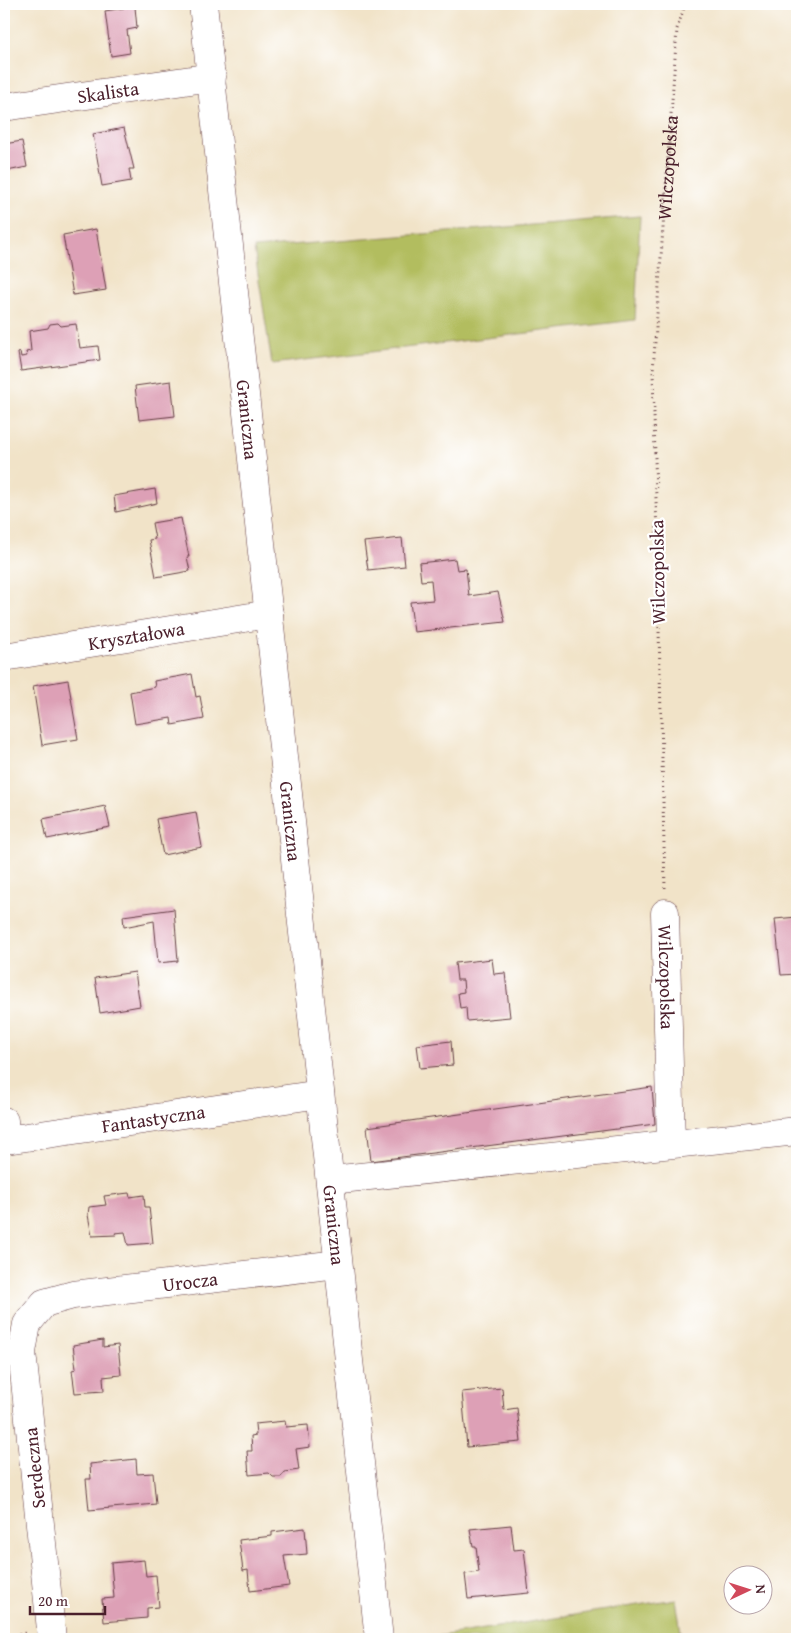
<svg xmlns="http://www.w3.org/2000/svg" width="801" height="1643" font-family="'Gentium Book Plus',serif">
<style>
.green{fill:#b2bd5f;stroke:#7e6e45}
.building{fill:#dda0b6}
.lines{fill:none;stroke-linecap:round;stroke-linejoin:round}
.minor-casing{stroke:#633c43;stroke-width:29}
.path{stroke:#633c43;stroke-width:3;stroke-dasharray:1 4;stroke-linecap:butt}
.minor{stroke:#fff;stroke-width:28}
.labels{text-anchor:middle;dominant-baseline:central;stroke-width:4.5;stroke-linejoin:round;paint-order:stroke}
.street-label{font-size:19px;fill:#4a1f2b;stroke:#fff}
</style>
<rect width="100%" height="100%" fill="#fff"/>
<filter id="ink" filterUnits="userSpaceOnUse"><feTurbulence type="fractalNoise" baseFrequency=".02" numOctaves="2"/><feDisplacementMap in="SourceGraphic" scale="10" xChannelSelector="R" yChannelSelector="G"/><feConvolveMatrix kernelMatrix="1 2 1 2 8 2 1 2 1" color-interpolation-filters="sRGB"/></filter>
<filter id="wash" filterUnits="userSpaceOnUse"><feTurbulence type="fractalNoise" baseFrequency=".0096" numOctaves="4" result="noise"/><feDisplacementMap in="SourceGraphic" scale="20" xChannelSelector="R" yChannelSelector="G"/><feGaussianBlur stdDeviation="1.12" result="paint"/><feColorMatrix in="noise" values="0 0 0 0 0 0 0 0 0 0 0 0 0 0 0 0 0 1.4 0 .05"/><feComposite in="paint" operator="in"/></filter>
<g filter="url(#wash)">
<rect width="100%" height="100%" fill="#f1e3c8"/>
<path class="green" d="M640 216 635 320 272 364 254 248Z
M676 1599 682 1639H421Z"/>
<g id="blocks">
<path class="building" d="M123 4H130L131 7H135L137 28 127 30 130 53 111 56 105 11 124 8Z
M124 128 134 169H129L131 181 102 186 93 134Z
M22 141 27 167 7 171 8 178 4 179V144Z
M96 229 106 290 73 295 63 235Z
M58 323 61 326 76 324 80 348 98 346 100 360 21 371 18 353 20 352 21 357 27 356 26 352 31 351 29 331 48 328 50 324Z
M171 381 175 416 139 420 135 386Z
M155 489 157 503 116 512 114 496Z
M181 518 189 557H187L190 571 156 577 149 540 155 539 152 523Z
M402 538 405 566 368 570 364 542Z
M455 559 457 570 466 569 469 596 498 592 505 622 414 632 410 602 433 600 431 580 421 581 419 563Z
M192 674 196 697 200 696 204 719 172 725 171 718 135 724 130 692 155 687 154 681Z
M68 680 78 739 42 745 33 686Z
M105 806 110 827 47 839 43 819Z
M196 812 202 847 163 855 156 819Z
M174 909 178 961 158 963 154 921 124 927 123 916Z
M797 917V974L781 975 775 919Z
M492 959 494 974 505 973 510 1017 467 1021 466 1007 460 1008 458 993 464 992 463 980H457L455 963Z
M135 972 140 1006 100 1013 95 978Z
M451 1041 453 1065 420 1068 417 1045Z
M652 1087 655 1124 371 1161 367 1127Z
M129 1193 130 1197 144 1195 145 1207H149L153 1243 128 1245 125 1232 115 1233 116 1235 92 1236 88 1215 89 1207 106 1205 104 1196Z
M103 1340V1347L118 1345 121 1375 103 1377 104 1391 75 1393 72 1370 76 1369 73 1345Z
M502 1388 504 1410 517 1408 521 1442 467 1447 462 1392Z
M285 1421 286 1427 308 1425 310 1447 296 1449 299 1470 285 1472 281 1477H273L269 1473 249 1475 247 1451H252L251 1436 256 1435 255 1424Z
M136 1459 137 1474 153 1473 156 1504 89 1510 86 1479H91L90 1464Z
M511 1525 514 1550 524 1549 529 1593 468 1599 465 1574 479 1572 476 1546H473L470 1529Z
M305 1528 307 1554 284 1556 289 1586 250 1591 248 1570 243 1571 239 1540 272 1536V1532Z
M144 1560 146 1576 156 1575 159 1607 147 1608V1618L104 1622 102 1599 114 1598 111 1563Z"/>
</g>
</g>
<g filter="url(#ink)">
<use href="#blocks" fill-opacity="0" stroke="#633c43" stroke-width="1"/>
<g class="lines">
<g class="minor-casing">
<g id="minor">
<path id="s2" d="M203 4 379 1639"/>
<path id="s3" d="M4 107 212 77"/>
<path id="s4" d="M4 657 269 614"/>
<path id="s5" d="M665 913 671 1143"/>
<path id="s6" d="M4 1121 6 1140 320 1094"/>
<path d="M331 1180 797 1131"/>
<path id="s7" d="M52 1639 22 1352 27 1324 44 1303 73 1295 338 1264"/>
</g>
</g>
<g class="path">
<path id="s1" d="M665 888 653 371 677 29 685 4"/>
<path d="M4 1636 26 1633"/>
</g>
<use href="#minor" class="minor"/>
</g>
</g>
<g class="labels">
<g class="street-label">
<text stroke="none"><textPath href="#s3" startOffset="105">Skalista</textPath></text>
<text stroke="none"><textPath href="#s1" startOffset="721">Wilczopolska</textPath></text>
<text stroke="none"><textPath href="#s2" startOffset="418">Graniczna</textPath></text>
<text transform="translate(657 572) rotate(-91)">Wilczopolska</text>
<text stroke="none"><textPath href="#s4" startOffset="134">Kryształowa</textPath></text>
<text stroke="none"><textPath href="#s2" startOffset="822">Graniczna</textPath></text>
<text stroke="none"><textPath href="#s5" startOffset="64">Wilczopolska</textPath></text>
<text stroke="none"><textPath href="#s6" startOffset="168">Fantastyczna</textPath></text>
<text stroke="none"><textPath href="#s2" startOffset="1228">Graniczna</textPath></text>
<text stroke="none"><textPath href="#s7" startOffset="492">Urocza</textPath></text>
<text transform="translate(34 1468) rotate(-96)">Serdeczna</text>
</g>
</g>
<rect width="801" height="1643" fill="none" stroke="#fff" stroke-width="20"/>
<g transform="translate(748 1590) rotate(86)"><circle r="24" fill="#ffffff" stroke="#b7a5aa"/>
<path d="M0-4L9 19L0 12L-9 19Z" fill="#d1495b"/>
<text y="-8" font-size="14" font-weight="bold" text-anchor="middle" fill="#4a1f2b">N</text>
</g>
<path d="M30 1606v8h75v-8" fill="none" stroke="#4a1f2b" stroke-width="2.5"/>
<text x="38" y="1606" font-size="15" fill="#4a1f2b" stroke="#ffffff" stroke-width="4" paint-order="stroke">20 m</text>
</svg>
